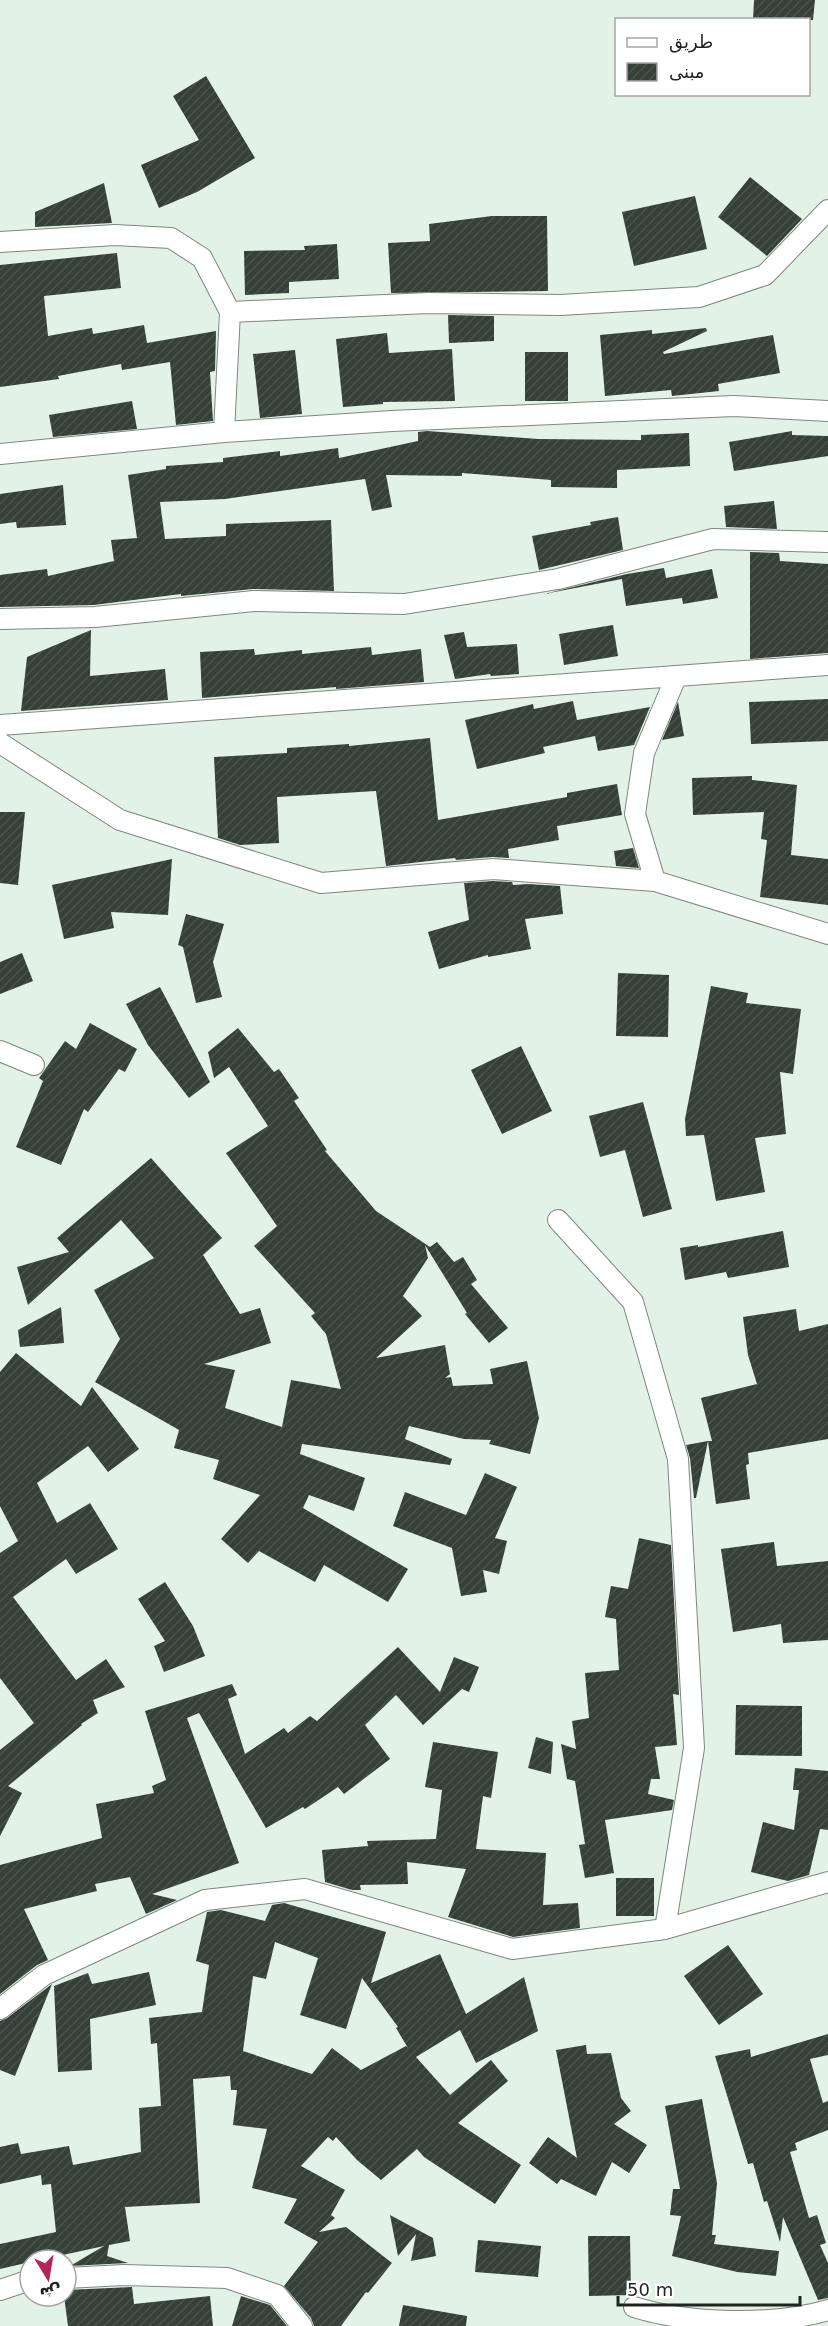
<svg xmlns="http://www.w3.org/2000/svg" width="828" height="2326" font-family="'DejaVu Sans','Noto Naskh Arabic',sans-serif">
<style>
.building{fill:url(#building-hatch);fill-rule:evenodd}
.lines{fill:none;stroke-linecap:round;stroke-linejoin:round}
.street-casing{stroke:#7b887f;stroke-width:22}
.street{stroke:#fff;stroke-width:20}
</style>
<defs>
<pattern id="building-hatch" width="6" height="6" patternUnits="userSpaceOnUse" patternTransform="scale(1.5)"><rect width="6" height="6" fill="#354038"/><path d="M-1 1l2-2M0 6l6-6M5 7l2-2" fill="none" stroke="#49534c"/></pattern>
</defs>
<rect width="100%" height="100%" fill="#e3f2e7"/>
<path class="building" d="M754 0H815L813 20H753Z
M206 76 255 158 197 192 159 208 141 165 199 140 173 96Z
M750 177 802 219 767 256 718 217Z
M104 183 112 223 35 227V212Z
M695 196 707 249 634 266 622 212Z
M492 216H547L548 291 391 293 388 243 430 241 429 224Z
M337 244 339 279 289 282V293L245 295 244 251 305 250 304 246Z
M117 253 121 288 44 296 48 336 92 328 93 334 144 325 147 343 216 331 215 371 210 372 213 421 176 425 170 362 122 370 121 364 58 376 59 379 0 387V265Z
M448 315 494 316V341L449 343Z
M706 328 707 331 663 352 664 354 773 335 780 373 718 384 719 391 672 396 671 390 605 396 600 335 652 330V334Z
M387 333 389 353 452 349 455 401 383 402V404L343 407 336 339Z
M295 350 302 414 260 418 253 354Z
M525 352H568V401H525Z
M132 401 137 429 53 437 49 415Z
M427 431 538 439 641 440V435L689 433 690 466 617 470V488L551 487V480L462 473V476L386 475 392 507 372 511 365 479 225 499 160 502 165 539 226 536V524L331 520 334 591 253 589 181 596V594L94 605 0 607V575L47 569 48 576 114 561 111 540 137 538 128 475 166 469V466L223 462V458L280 451V456L338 448 339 458 418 441V432Z
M792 431V435L828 436V456L734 471 729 442Z
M63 485 66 525 17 528 16 522 0 524V494Z
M774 501 777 529 726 527 724 506Z
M618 517 623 550 539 570 532 536 591 525 590 522Z
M750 552 779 553 780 561 828 564V653L750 659Z
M664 568 666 578 712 569 718 598 683 604 682 598 626 606 622 579 544 594 627 574Z
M613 625 618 656 564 665 559 634Z
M91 630 90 676 165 669 168 700 21 711 27 657Z
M464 632 467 647 517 644 519 674 491 676 490 674 455 679 444 635Z
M371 647 372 655 421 649 424 682 336 689V687L202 698 200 652 254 649 255 655 302 650V654Z
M828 699V741L751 744 749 702Z
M573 701 577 720 650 707 634 745 598 751 595 736 543 747 545 753 477 769 465 720 533 704 534 709Z
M678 702 684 736 662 740Z
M430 738 438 820 567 797V793L617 784 622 815 557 826 559 840 508 849 509 858 492 857 456 860 455 858 386 866 376 791 277 797 279 843 240 845 218 838 214 757 287 753V748L349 744V746Z
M752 776V780L797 785 791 855 828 859V905L760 897 767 840 761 839 764 812 693 815 692 778Z
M0 812H25L18 885 0 883Z
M633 848 639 868 616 866 614 851Z
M172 859 168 915 111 912 114 928 64 939 52 885Z
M493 881 512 882 513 885 528 884 560 886 563 914 525 919 531 949 488 957V955L439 969 428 932 469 920 464 883Z
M186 914 224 924 213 962 222 997 196 1003 183 947 178 945Z
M22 953 33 981 0 994V962Z
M618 973 669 975 668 1037 616 1036Z
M711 986 748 993 746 1003 801 1009 793 1074 780 1072 786 1134 755 1138 765 1192 716 1201 704 1135 686 1136 685 1119Z
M160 987 210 1082 189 1098 148 1045 126 1004Z
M90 1023 137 1049 125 1072 119 1069 88 1112 84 1109 61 1165 16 1147 43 1081 39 1078 65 1041 76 1049Z
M238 1028 274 1072 279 1069 299 1098 294 1101 327 1150 325 1151 376 1211 430 1247 437 1242 454 1262 463 1257 477 1280 471 1284 508 1328 489 1343 465 1314 467 1313 425 1245 428 1258 403 1296 422 1316 376 1358 445 1345 450 1374 445 1378 451 1377 453 1386 493 1384 490 1369 527 1361 539 1418 530 1454 489 1444 491 1440 464 1439 409 1426 405 1439 452 1459 450 1465 302 1444 300 1454 365 1478 354 1511 309 1495 303 1508 408 1569 388 1602 324 1565 315 1582 259 1551 248 1563 221 1539 260 1495 213 1479 219 1460 174 1448 179 1430 95 1382 120 1339 94 1290 154 1258 121 1220 28 1305 17 1267 69 1252 57 1238 151 1158 222 1238 203 1255 240 1314 260 1308 271 1343 204 1364 235 1370 225 1408 282 1427 291 1380 341 1389 326 1334 311 1316 315 1313 254 1246 277 1226 226 1153 268 1126 229 1067 214 1078 208 1052Z
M521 1046 552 1111 502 1134 471 1070Z
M643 1102 672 1209 643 1217 625 1150 600 1157 589 1116Z
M783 1231 789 1267 728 1278 726 1272 685 1280 680 1248 698 1245V1247Z
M61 1307 64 1343 20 1347 18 1330Z
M796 1309 799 1331 828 1324V1439L748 1453 749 1464 746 1465 750 1499 716 1504 708 1441H712L701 1398 757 1384 748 1355 743 1317Z
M16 1353 81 1406 92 1387 139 1449 108 1472 88 1446 37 1483 57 1523 90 1503 118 1549 76 1574 66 1559 13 1597 76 1680 106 1659 125 1687 93 1700 98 1713 81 1724 82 1725 8 1786 22 1793 0 1836V1750L34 1723 0 1678V1553L18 1541 0 1506V1372Z
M708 1441 696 1498H694L690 1458 686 1445Z
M485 1473 517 1487 495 1538 507 1541 499 1574 483 1570 487 1592 461 1596 452 1548 393 1526 405 1492 466 1515Z
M639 1538 671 1545 679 1695 673 1694 677 1745 655 1747 660 1779H651L648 1794 674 1800 672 1810 605 1820 614 1873 585 1878 579 1845 585 1844 575 1781 567 1779 561 1744 576 1749 572 1721 589 1718 585 1673 619 1670 616 1619 605 1617 611 1586 628 1589Z
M774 1542 777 1566 828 1561V1640L783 1643 781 1624 733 1632 721 1549Z
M165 1582 193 1626 205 1656 164 1672 154 1646 165 1641 138 1599Z
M398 1647 440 1692 454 1657 479 1667 469 1692 462 1689 423 1725 396 1695 365 1725 390 1759 344 1794 338 1787 305 1809 303 1807 266 1828 199 1713 187 1718 239 1863 152 1894 177 1900 146 1914 130 1877 95 1884 97 1891 24 1909 48 1960 37 1965 0 1994V1865L102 1838 96 1804 154 1793 152 1786 166 1780 145 1711 232 1684 237 1695 228 1699 245 1754 284 1728 288 1733 310 1716 317 1721Z
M736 1705 802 1706V1756L735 1755Z
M536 1737 553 1742 551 1774 528 1768Z
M433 1742 498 1752 491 1798 483 1796 476 1849 546 1853 543 1905 578 1903 580 1928 513 1937 448 1917 466 1869 407 1862 408 1884 360 1885 361 1890H352L325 1882 322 1850 368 1846 367 1841 436 1839 442 1790 425 1787Z
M795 1768 828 1771V1830L820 1829 809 1875 788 1881 751 1872 763 1822 794 1830 799 1790H793Z
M616 1878H654V1916H616Z
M284 1903 386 1932 371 1983 440 1954 466 2014 524 1977 538 2031 476 2063 460 2030 416 2057 450 2095 491 2060 508 2081 458 2123 521 2165 495 2204 424 2157 417 2149 381 2180 357 2160 336 2137 333 2141 328 2137 301 2166 345 2190 331 2215 335 2218 319 2232 346 2227 392 2263 368 2293 366 2292 341 2326H314L311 2318 284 2286 318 2242 284 2223 297 2199 252 2188 267 2129 233 2125 237 2090H231L230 2076 193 2079 200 2203 125 2207 130 2241 109 2245 107 2256 128 2263 70 2266 104 2246 40 2260H30V2262L0 2269V2244L56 2232 51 2184 42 2185 41 2175 0 2184V2147L18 2143 21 2154 69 2146 73 2165 141 2152 139 2108 161 2106 157 2043 151 2044 149 2018 202 2012 209 1965 196 1961 207 1912 221 1910 265 1921 272 1905ZM275 1942 318 1958 300 2015 346 2029 362 1978 398 2027 396 2028 408 2048 406 2046 361 2070 332 2048 312 2074 243 2051 253 1976 266 1979Z
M728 1945 763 1994 719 2025 684 1976Z
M149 1972 156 2005 90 2019 92 2070 58 2072 54 1986 88 1973 92 1984Z
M52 1984 15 2076 0 2070V2021L7 2018Z
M828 2034V2055L810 2059 823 2103 828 2101V2130L795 2143 797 2150 790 2152 809 2218 817 2215 826 2243 820 2245 828 2263V2298L818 2300 783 2217 780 2242 767 2201 764 2202 753 2163 748 2164 715 2056 750 2049 751 2057Z
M586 2045 587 2054 611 2053 621 2098 631 2111 614 2124 647 2145 629 2173 612 2162 596 2196 561 2179 557 2184 529 2163 548 2137 577 2158 556 2050Z
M702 2099 717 2183 712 2235H716L714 2244 779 2251 776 2276 737 2272 672 2256 681 2216 670 2215 673 2189H680L665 2106Z
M390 2215 433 2238 436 2256 411 2261 416 2234 398 2256Z
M588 2236H630L631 2295 589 2296Z
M478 2240 541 2246 538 2277 475 2272Z
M132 2287 134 2304 210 2296 213 2326H68L64 2296H66V2290Z
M241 2296 270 2305 287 2326H232Z
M403 2305 467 2316 466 2326H399Z"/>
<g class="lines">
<g class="street-casing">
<path id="street" d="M0 242 115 235 171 238 202 258 230 312 224 432
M230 312 428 303 560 305 699 297 765 275 828 210
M0 454 224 432 392 421 734 406 828 411
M0 619 95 617 254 601 404 604 558 579 713 539 828 542
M0 725 828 665
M0 743 120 820 321 883 493 869 655 881 828 934
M655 881 635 814 644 753 676 677
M0 1051 34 1065
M558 1220 633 1302 678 1459 694 1748 665 1929
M0 2009 44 1975 205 1900 305 1889 512 1949 665 1929 828 1882
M66 2278 124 2275 227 2278 277 2295 302 2326
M0 2290 30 2280
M634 2307C688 2324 774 2326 828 2310"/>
</g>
<use href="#street" class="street"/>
</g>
<rect x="615" y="18" width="195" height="78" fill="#ffffff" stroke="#a5a7a6" stroke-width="1.5"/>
<rect x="627" y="38" width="30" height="9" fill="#ffffff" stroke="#a5a7a6" stroke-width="1.5"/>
<text x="669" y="48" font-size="18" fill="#1f2420">طريق</text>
<rect x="627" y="63" width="30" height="18" fill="url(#building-hatch)" stroke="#a5a7a6" stroke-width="1.5"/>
<text x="669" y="78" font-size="18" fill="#1f2420">مبنى</text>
<g transform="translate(48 2278) rotate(169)"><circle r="28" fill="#ffffff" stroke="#a5a7a6" stroke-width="1.5"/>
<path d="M0-4.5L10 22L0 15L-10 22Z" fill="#b3255a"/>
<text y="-9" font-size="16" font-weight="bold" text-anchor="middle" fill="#1f2420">ش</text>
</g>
<path d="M618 2296v9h182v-9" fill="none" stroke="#1f2420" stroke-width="3"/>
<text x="627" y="2296" font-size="18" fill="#1f2420" stroke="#ffffff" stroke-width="4.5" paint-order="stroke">50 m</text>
</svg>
